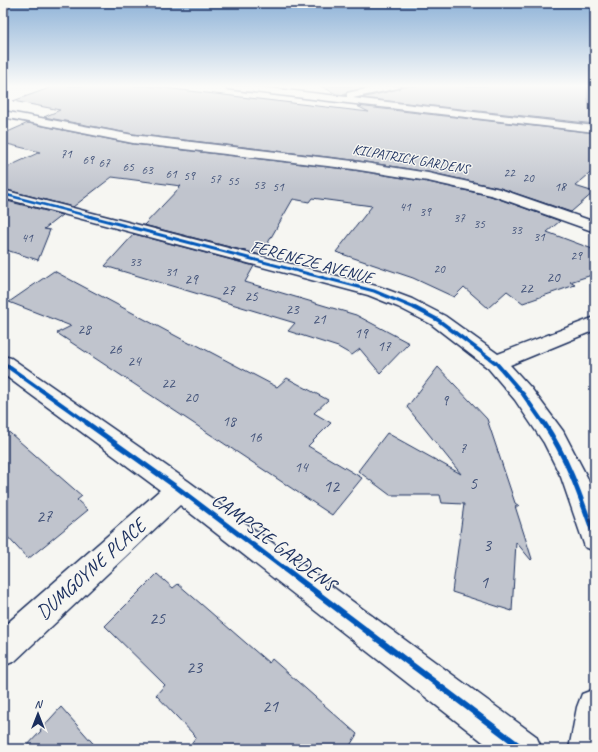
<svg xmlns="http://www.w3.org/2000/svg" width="598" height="752" font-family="Caveat,sans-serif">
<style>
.building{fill:#c0c4cd;stroke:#1b2f5e}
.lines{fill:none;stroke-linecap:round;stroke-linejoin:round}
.street-casing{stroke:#1b2f5e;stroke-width:3}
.street{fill:#f6f6f2;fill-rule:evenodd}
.cycleway-far4-casing{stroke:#f6f6f2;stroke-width:4}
.cycleway-far3-casing{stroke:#f6f6f2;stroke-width:5}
.cycleway-far2-casing{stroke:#f6f6f2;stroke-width:6}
.cycleway-far1-casing{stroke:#f6f6f2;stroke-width:8}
.cycleway-casing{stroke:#f6f6f2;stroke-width:8}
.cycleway-far4{stroke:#0057b8;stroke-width:2.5}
.cycleway-far3{stroke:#0057b8;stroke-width:3}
.cycleway-far2{stroke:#0057b8;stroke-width:4}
.cycleway-far1{stroke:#0057b8;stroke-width:5}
.cycleway{stroke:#0057b8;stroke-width:6}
.labels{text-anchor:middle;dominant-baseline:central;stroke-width:3;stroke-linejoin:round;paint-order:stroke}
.far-number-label{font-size:13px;fill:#44547a}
.far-street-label{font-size:14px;fill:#1b2f5e;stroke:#f6f6f2}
.number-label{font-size:15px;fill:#44547a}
.street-label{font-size:17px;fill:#1b2f5e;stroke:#f6f6f2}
.near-number-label{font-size:18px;fill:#44547a}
.near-street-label{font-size:20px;fill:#1b2f5e;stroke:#f6f6f2}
</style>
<rect width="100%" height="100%" fill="#f6f6f2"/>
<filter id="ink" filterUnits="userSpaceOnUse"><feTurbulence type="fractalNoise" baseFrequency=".025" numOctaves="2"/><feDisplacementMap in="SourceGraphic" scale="8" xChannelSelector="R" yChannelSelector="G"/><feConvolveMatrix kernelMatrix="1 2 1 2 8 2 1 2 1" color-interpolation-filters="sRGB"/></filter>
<g filter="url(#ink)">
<path class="building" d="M55 86H147L369 112 357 106 595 133V169L575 186 594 192 571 212 500 188 428 172 353 160 133 134 44 117 60 110 13 101Z
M321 86H376L347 92 346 95 336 94Z
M401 86H587L589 110 595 111V124L362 98 398 89Z
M28 123 133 144 353 170 428 182 491 196 560 221 547 232 595 250V274L570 282 575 285 523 303 507 291 488 308 464 287 454 297 413 278 336 252 372 206 312 198 309 202 293 199 261 255 144 225 181 186 112 177 73 207 3 189V169L40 152 3 143V134Z
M3 200 62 215 44 229 50 230 38 260 3 249Z
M134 234 254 266 245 282 356 315 409 343 380 373 360 349 352 355 338 347 288 331 295 323 105 266Z
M54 271 191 344 193 343 277 387 287 378 328 400 314 413 331 423 308 446 362 478 332 515 57 333 71 326 9 302Z
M438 367 487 419 515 503 519 506H515L532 559 531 560 516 542 512 611 452 592 464 504 442 503 440 495H390L358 471 387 433 461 474 407 407Z
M3 427 82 496 77 500 88 510 28 559 3 532Z
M157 574 173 588 178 584 269 663 272 659 357 734 348 749H187L196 737 156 695 165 685 105 626Z
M61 707 98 749H24L41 731 40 730Z"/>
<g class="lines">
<g class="street-casing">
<path id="street" d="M223 86H251L347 97V93L351 92 382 86H400L398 88 353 98 595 126V132L228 89Z
M3 111 133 135 353 161 428 173 500 189 595 222V232L491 195 428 181 353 169 133 143 3 117Z
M3 190 380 287 412 299 445 316 498 354 595 317V330L510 365 531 388 563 431 587 477 595 498V551L585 547 561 477 544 443 515 400 488 368 431 324 398 307 368 295 3 198Z
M3 356 11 358 188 481 536 736 542 749H492L180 505 15 661 3 666V627L160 490 3 374Z
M595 689V749H569L577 707 582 694Z"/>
</g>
<use href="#street" class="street"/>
<g class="cycleway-far4-casing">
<path id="cycleway-far4" d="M3 194 92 217"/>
</g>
<g class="cycleway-far3-casing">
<path id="cycleway-far3" d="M88 216 374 291 417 309"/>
</g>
<g class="cycleway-far2-casing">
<path id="cycleway-far2" d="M415 308 438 320 496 363 523 394 544 424
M3 363 89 424"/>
</g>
<g class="cycleway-far1-casing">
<path id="cycleway-far1" d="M87 423 179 489 286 570
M544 423C568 459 581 498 595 538"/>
</g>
<g class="cycleway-casing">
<path id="cycleway" d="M285 569 523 749"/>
</g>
<use href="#cycleway-far4" class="cycleway-far4"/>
<use href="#cycleway-far3" class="cycleway-far3"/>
<use href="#cycleway-far2" class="cycleway-far2"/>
<use href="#cycleway-far1" class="cycleway-far1"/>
<use href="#cycleway" class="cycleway"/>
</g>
</g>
<linearGradient id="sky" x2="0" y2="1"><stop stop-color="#8fb3d8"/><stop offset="0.45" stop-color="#fbfbf9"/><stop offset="1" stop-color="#fbfbf9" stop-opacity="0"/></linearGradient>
<rect width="598" height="191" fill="url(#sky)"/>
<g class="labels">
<g class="far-number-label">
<text x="66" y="154">71</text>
<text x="88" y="160">69</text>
<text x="104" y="163">67</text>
<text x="128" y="167">65</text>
<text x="147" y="170">63</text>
<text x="509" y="173">22</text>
<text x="171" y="174">61</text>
<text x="189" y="176">59</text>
<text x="528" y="178">20</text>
<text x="215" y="179">57</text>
<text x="233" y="181">55</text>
<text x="259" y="185">53</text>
<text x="278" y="187">51</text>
<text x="560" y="187">18</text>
<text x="405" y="207">41</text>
<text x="425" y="212">39</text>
<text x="459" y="218">37</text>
<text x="479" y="224">35</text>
<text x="516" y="230">33</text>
<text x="539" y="237">31</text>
<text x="27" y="238">41</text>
<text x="576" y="256">29</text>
<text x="135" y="262">33</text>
<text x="439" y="269">20</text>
<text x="171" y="272">31</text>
</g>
<g class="far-street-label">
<text transform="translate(411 159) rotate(10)">KILPATRICK GARDENS</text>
</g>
<g class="number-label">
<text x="553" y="277">20</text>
<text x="191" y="279">29</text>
<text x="526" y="288">22</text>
<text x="228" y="290">27</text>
<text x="251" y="296">25</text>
<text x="292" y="309">23</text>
<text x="319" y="319">21</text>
<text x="84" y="329">28</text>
<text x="361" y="333">19</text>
<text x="384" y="346">17</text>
<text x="115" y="349">26</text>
<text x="134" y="361">24</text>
<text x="168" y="383">22</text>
<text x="191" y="397">20</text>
<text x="445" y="400">9</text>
<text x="229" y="421">18</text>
<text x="255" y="437">16</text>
<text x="463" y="448">7</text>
<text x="301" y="467">14</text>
</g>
<g class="street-label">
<text transform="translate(312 262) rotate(15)">FERENEZE AVENUE</text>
</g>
<g class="near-number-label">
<text x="473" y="483">5</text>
<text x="331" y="486">12</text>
<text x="44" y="516">27</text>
<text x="487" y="545">3</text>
<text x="484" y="582">1</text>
<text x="157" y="618">25</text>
<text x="194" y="667">23</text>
<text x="270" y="706">21</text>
</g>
<g class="near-street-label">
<text transform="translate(274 542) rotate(37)">CAMPSIE GARDENS</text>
<text transform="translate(91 569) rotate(-42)">DUMGOYNE PLACE</text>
</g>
</g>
<rect width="598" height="752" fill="none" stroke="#f6f6f2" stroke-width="16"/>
<rect x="8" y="8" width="582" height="736" fill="none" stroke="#1b2f5e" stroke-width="1.5" filter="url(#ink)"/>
<g transform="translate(38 714)" stroke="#f6f6f2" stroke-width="3" paint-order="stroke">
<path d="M0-3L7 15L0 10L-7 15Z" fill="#1b2f5e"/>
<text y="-6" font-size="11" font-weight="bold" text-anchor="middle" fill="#1b2f5e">N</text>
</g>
</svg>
